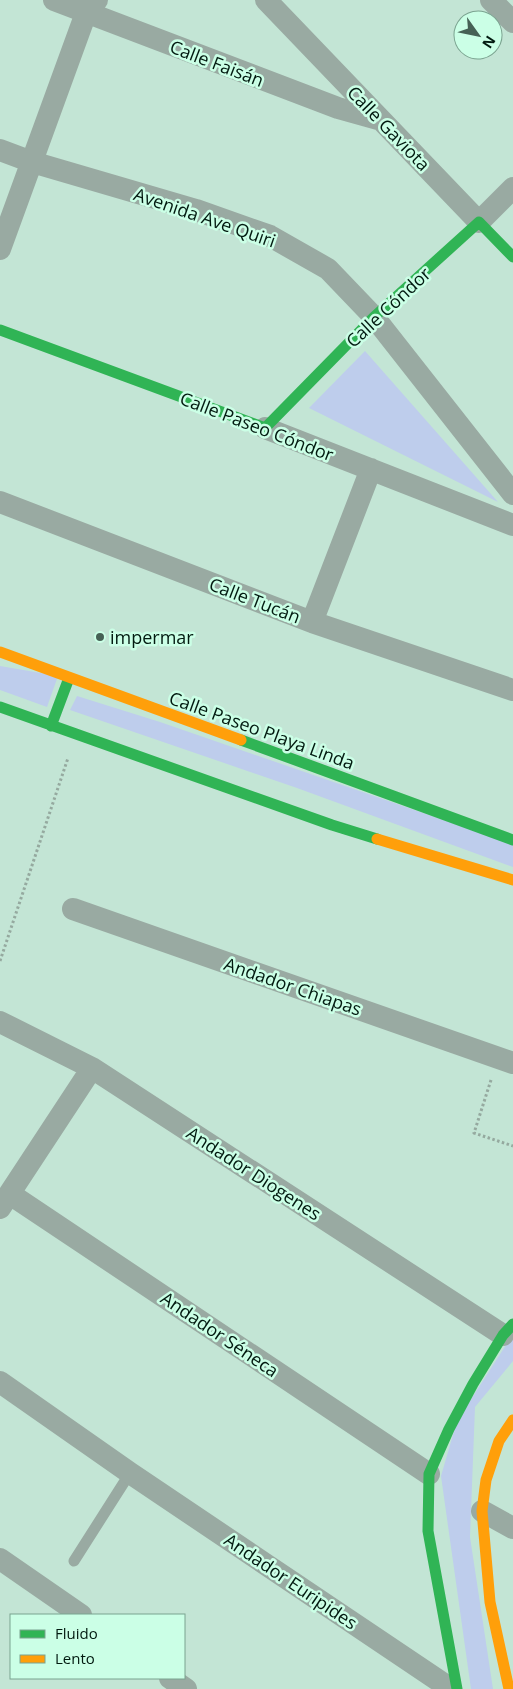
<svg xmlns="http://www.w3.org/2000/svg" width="513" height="1689" font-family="'Open Sans',sans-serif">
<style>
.green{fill:#becdec}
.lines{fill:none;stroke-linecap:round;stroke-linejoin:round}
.path{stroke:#95a99f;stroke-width:3;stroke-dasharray:2.5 2.5;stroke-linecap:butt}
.lane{stroke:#99aaa2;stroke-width:11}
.street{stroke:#99aaa2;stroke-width:22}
.fast{stroke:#30b455;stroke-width:11}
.slow{stroke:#ff9f0a;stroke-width:11}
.poi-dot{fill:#466155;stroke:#cbffe6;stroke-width:2}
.labels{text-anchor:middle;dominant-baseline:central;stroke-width:5;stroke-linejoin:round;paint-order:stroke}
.street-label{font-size:18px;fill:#021a10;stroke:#cbffe6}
.poi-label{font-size:18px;fill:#021a10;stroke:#cbffe6;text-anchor:start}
</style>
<rect width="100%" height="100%" fill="#c3e5d5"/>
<path class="green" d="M365 351 498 502 309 408Z
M0 666 58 676 47 707 0 690Z
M77 696 160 722 513 844V867L297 788 70 710Z
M513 1334V1361L475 1407 470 1537 493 1689H471L441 1476 457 1421Z"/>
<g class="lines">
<path class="path" d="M0 961 68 758
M491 1080 474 1133 513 1146"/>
<path class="lane" d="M74 1561 130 1473"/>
<path class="street" d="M54 0 338 108 381 120
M266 0 479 222 513 188
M491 0 513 22
M0 150 32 162 196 210 270 236 328 269 374 317 513 494
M0 249 86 13 97 0
M265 428 513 525
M0 502 312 622 513 690
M312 622 371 469
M73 909 513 1063
M0 1022 92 1068 503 1335
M10 1194 429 1474
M0 1208 92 1068
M0 1382 130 1473 451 1689
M482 1511 513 1528
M0 1559 81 1615
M170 1678 186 1689"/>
<path class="fast" d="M0 330 265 428 374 317 479 222 513 257
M0 707 332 825 377 839
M51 726 69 678
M241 740 513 840
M457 1689 428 1531 429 1474 449 1429 473 1384 503 1335 513 1324"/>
<path class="slow" d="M0 652 241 740
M377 839 513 880
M509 1689 490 1602 482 1511 486 1480 499 1441 513 1420"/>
</g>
<circle class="poi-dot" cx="100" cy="637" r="5"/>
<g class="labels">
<g class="street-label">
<text transform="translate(217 63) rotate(21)">Calle Faisán</text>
<text transform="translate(389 128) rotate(46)">Calle Gaviota</text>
<text transform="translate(205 217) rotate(19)">Avenida Ave Quiri</text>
<text transform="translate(388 307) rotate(-43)">Calle Cóndor</text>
<text transform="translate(257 426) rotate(21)">Calle Paseo Cóndor</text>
<text transform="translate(255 600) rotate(21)">Calle Tucán</text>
<text transform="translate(262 730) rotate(20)">Calle Paseo Playa Linda</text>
<text transform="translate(293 986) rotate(19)">Andador Chiapas</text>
<text transform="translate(254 1173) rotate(33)">Andador Diogenes</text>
<text transform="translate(220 1334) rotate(34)">Andador Séneca</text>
<text transform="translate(291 1581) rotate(34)">Andador Euripides</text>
</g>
<g class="poi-label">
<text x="110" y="637">impermar</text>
</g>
</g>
<rect x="10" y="1614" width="175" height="65" fill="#cbffe6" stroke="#7ba390"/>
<rect x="20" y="1630" width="25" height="8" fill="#30b455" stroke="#7ba390"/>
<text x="55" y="1639" font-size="15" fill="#021a10">Fluido</text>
<rect x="20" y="1655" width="25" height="8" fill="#ff9f0a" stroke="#7ba390"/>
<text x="55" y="1664" font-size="15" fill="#021a10">Lento</text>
<g transform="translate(478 35) rotate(123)"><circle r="24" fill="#cbffe6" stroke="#7ba390"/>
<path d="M0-4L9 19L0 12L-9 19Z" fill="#466155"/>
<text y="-8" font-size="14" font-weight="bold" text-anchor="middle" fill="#021a10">N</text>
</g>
</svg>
